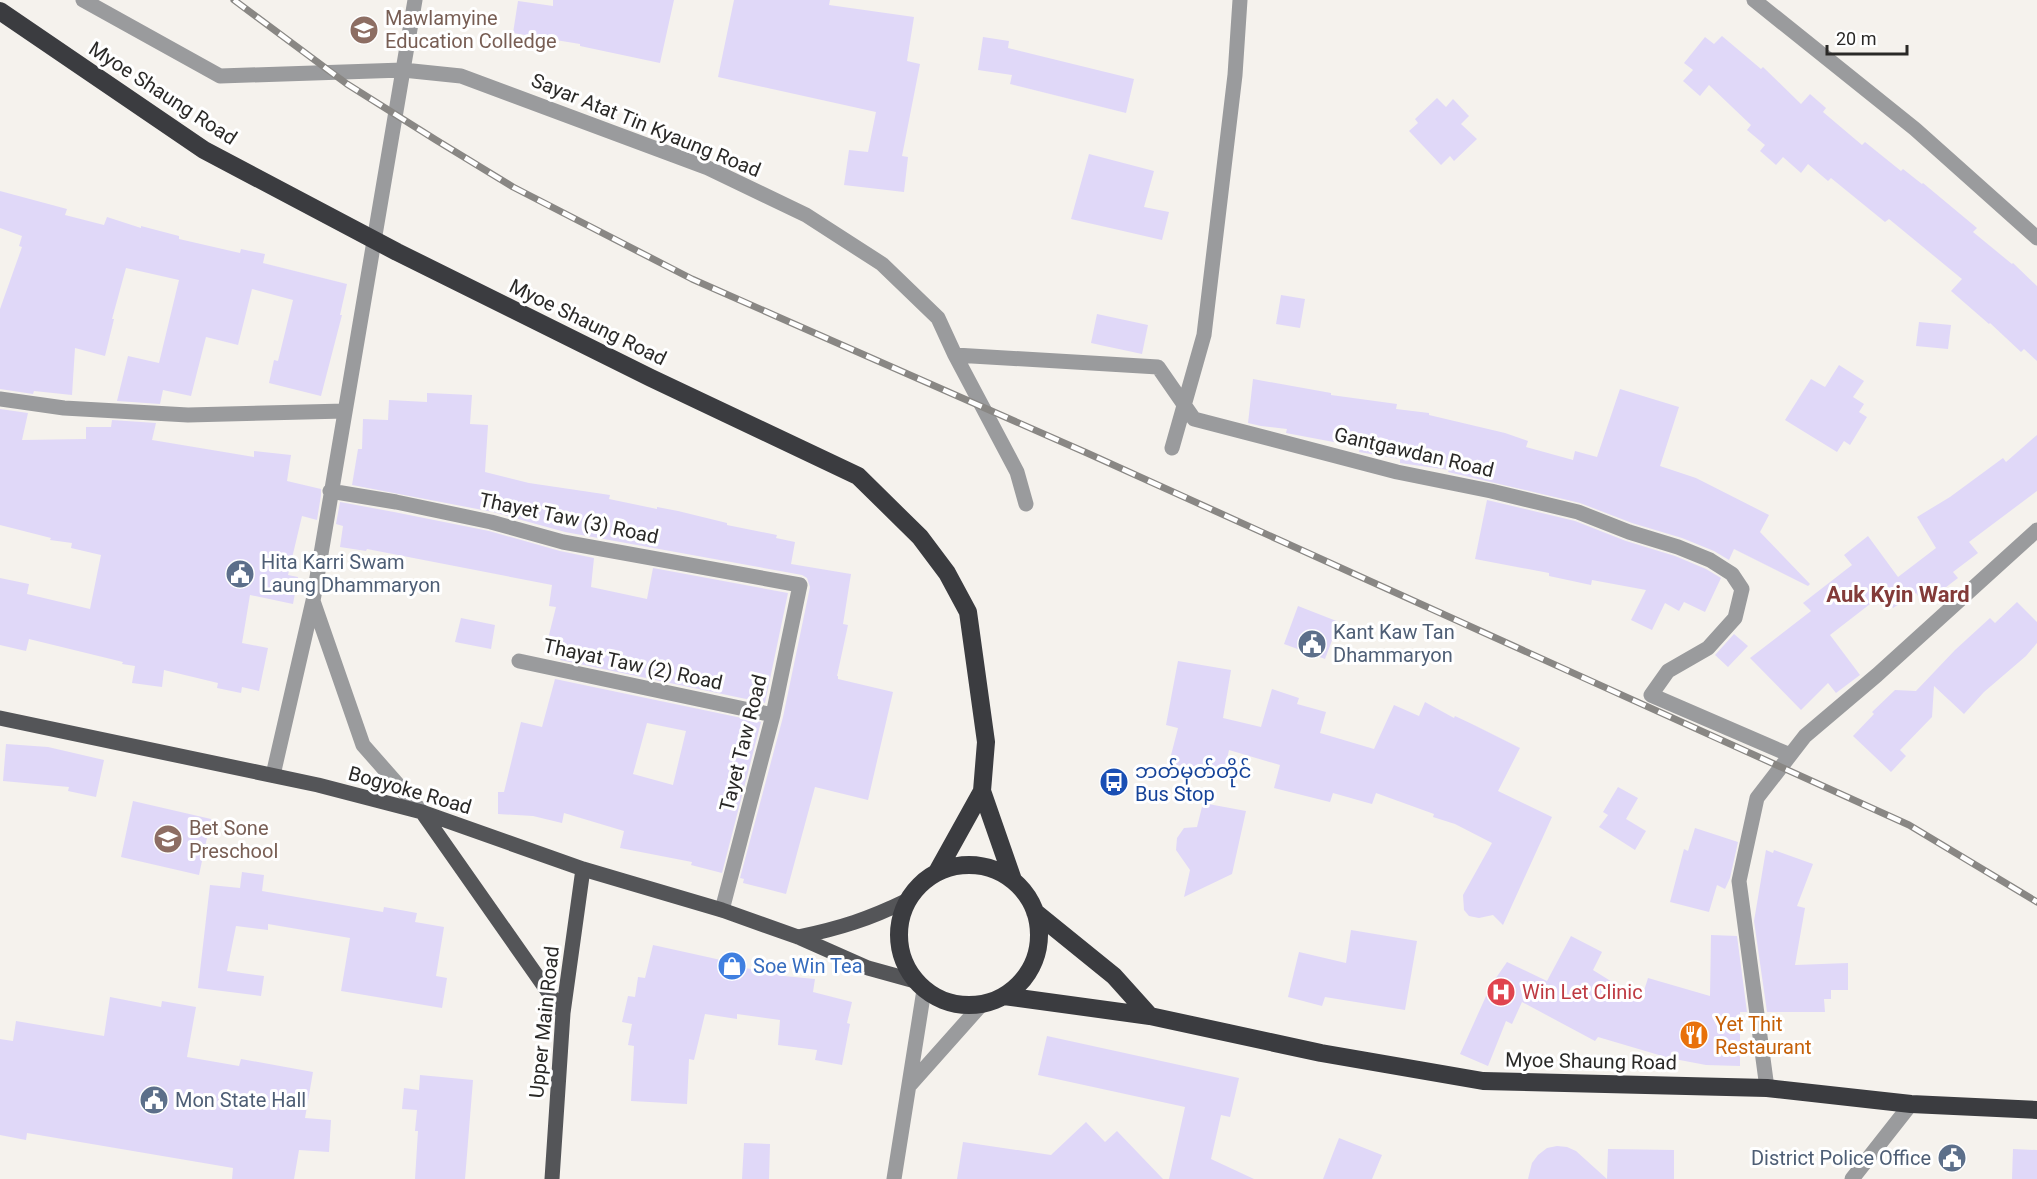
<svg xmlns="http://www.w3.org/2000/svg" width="2037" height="1179" font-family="Roboto,'Noto Sans Myanmar',sans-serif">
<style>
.building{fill:#e0d8f8;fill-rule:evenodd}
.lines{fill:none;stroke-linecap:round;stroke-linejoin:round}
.street{stroke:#9a9b9d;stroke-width:15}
.primary{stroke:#545558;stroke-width:15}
.highway{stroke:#3b3c40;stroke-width:18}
.rail-casing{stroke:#898784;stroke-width:7}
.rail{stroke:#fff;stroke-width:4.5;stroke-dasharray:14;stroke-linecap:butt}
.labels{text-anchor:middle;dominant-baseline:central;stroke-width:6;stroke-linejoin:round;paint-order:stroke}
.education-label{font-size:20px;fill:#785e54;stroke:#fff;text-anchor:start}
.street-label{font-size:20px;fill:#2a2927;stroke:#fff}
.service-label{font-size:20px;fill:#4e5e75;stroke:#fff;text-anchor:start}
.transit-label{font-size:20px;fill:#164399;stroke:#fff;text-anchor:start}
.shop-label{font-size:20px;fill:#366cbe;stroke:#fff;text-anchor:start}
.health-label{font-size:20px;fill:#be3a42;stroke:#fff;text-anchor:start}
.food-label{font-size:20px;fill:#c56008;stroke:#fff;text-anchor:start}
.quarter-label{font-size:22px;font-weight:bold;fill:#833b39;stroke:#fff}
</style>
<rect width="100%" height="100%" fill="#f5f2ed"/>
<path class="building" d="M553 0H674L660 63 580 46V44L513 33 518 1 553 6Z
M734 0H830L829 5 914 17 907 61 920 64 902 156 908 157 904 192 844 185 849 150 868 152 876 112 718 77Z
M1722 36 1761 69 1763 67 1801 104 1810 94 1826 108 1823 112 1862 145 1865 142 1901 171 1903 169 1922 184 1923 183 1977 228 1973 232 2012 264 2013 263 2037 286V361L2024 349 2021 352 1990 323 1989 324 1951 291 1962 279 1889 219 1885 222 1831 178 1828 181 1808 164 1801 173 1783 157 1776 165 1760 151 1765 145 1747 130 1751 125 1709 85 1700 96 1683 81 1693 70 1684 63 1705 37 1714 44Z
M983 37 1009 41 1008 48 1134 79 1126 113 1010 84 1012 75 978 70Z
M1437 98 1446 107 1453 99 1469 116 1461 124 1477 139 1454 161 1450 156 1441 165 1409 131 1418 123 1415 119Z
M1089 154 1154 171 1144 207 1169 212 1162 240 1071 219Z
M0 191 67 209 65 215 104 225 107 217 141 228V226L179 236V239L240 253 241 249 265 254 263 263 347 284 340 315H342L321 396 269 383 274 360 278 361 293 300 252 289 238 345 206 337 191 396 163 390 160 404 117 401 128 356 159 363 179 280 126 268 112 319H114L105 356 75 348 72 395 34 391 33 394 0 389V309L22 247 19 246 22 236 0 228Z
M1281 295 1305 299 1300 328 1276 324Z
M1097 314 1148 325 1142 354 1091 343Z
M1919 322 1951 325 1948 349 1916 346Z
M1839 365 1864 381 1853 397 1864 404 1859 412 1867 417 1850 445 1844 441 1837 452 1785 420 1811 379 1825 387Z
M1253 379 1331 393V395L1397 404 1396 409 1429 413V415L1505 433 1528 441 1526 447 1573 460 1575 451 1597 457 1620 389 1679 407 1660 466 1696 478 1769 515 1760 532 1810 584 1808 586 1734 549 1729 560 1714 551 1682 538 1632 523 1580 503 1448 472 1449 470 1400 463V459L1359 452 1360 447 1286 433 1287 429 1261 426 1248 423Z
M427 393 472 395 470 424 488 425 485 472 529 483 610 495 609 499 657 509V507L678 511 727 523V525L777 535 776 538 795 542 791 564 851 574 843 624 848 625 837 676H838V679L893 692 868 800 815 787 786 894 743 883 744 879 740 878 783 717 810 587 807 578 802 575 565 532 493 512 352 485 358 449H362L363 419 388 420 389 400 427 402Z
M0 409 28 413 22 440 86 439V427H111L112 420 156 423 152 440 254 457V451L291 455 287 481 321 489V495L317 520 302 516 288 575 298 577 293 604 250 595 242 643 268 648 259 691 242 687 241 693 217 688 218 683 164 670 162 687 132 683 135 666 122 664 123 662 29 639 26 651 0 645V578L29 584 27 594 90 609 101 555 71 548 72 543 50 540 51 538 0 525Z
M2037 435V491L1969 542 1978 553 1953 572 1958 578 1924 604 1916 593 1893 608 1883 594 1830 635 1860 675 1836 693 1828 683 1801 710 1750 658 1811 611 1803 603 1852 565 1844 555 1868 536 1898 577 1936 548 1917 517 1950 497 2003 458 2006 462Z
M1487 500 1575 521 1626 541 1675 556 1706 569 1721 578 1705 612 1684 602 1679 611 1665 603 1652 630 1631 620 1646 590 1592 580 1591 585 1549 576V573L1475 559Z
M340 502 394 512 489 531 560 551 594 558 591 587 647 599 653 568 788 593 765 703 560 660 562 655 545 651 556 607 549 606 552 585 367 549 366 551 340 547 343 526 336 524Z
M2017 602 2037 622V643L2026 656 1984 692 1964 714 1934 686 1932 717 1900 750 1906 756 1891 772 1853 736 1874 714 1872 712 1895 690 1916 691 1955 650 1990 618 1995 623Z
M1298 606 1339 622 1325 659 1284 644Z
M461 618 495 625 491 649 455 642Z
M1734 634 1748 646 1728 667 1715 655Z
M1178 661 1231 670 1223 718 1261 727 1272 689 1299 698 1297 704 1326 712 1320 733 1374 749 1394 705 1419 716 1425 702 1454 718 1455 716 1474 725 1520 748 1498 791 1552 817 1503 925 1493 915 1479 918 1469 916 1464 910 1463 895 1492 843 1455 824 1433 817 1434 814 1376 793 1372 804 1333 793 1330 802 1274 788 1280 765 1229 750 1223 776 1169 763 1178 728 1166 725Z
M555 679 761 722 722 873 691 865 692 862 620 848 624 831 564 813 562 823 533 816 498 814V792H504L521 722 542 727ZM647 723 686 731 673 785 633 774Z
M6 744 48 747 104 760 96 797 68 791 69 787 3 781Z
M1618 787 1638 798 1626 819 1646 831 1635 850 1599 827 1608 815 1603 812Z
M133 801 211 819 199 875 121 857Z
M1203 803 1246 811 1232 874 1184 897 1190 870 1176 850 1177 838 1184 828 1197 827Z
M1695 828 1738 842 1730 878 1725 889 1717 885 1709 912 1670 902 1684 849 1688 851Z
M1766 850 1773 853 1774 850 1813 864 1797 906 1805 908 1795 965 1848 963V990H1831V999H1824L1825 1012H1767L1754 921Z
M242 872 264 875 262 891 383 912 384 907 417 913 415 922 444 927 436 976 447 978 442 1008 341 991 350 938 268 924V930L236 926 227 971 264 976 261 996 198 988 210 885 240 888Z
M1351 930 1417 941 1405 1010 1325 997 1322 1006 1288 997 1299 952 1346 963Z
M1711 935 1737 936 1747 1012H1740V1066L1706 1065 1669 1058 1598 1037 1595 1041 1522 1002 1512 1024 1506 1021 1488 1066 1460 1054 1491 985 1507 962 1547 981 1571 936 1602 952 1593 970 1641 1000 1648 978 1710 996Z
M653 945 721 960 722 956 745 959 744 968 784 973V976L815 979 813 992 852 1002 847 1023 850 1024 842 1065 815 1060 817 1050 778 1045 780 1020 737 1014V1019L705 1014 694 1060 689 1059 687 1104 631 1101 634 1046 628 1045 632 1024 622 1022 628 996 635 997 638 977 645 978Z
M110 997 161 1007 162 1001 196 1007 187 1057 239 1066 241 1059 313 1072 305 1118 331 1120 329 1152 299 1150 294 1179H232L233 1168 27 1133 26 1140 0 1135V1039L13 1041 16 1021 104 1036Z
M1047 1036 1239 1078 1230 1117 1221 1115 1211 1159 1254 1179H1169L1185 1107 1038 1075Z
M420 1075 473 1080 465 1179H415L418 1131H415L417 1110 402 1109 404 1088 419 1090Z
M1086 1122 1105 1142 1117 1131 1163 1179H957L963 1142 1051 1155Z
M1339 1138 1382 1155 1372 1179H1323Z
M744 1143 770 1144 769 1179H742Z
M1557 1146 1567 1147 1576 1151 1607 1179H1528L1532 1163 1538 1155 1547 1148Z
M1608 1149 1674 1150V1179H1607Z
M2013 1149 2037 1150V1179H2012Z"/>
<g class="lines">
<path class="street" d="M83 0 220 76 403 70 415 0
M1754 0 1915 129 2037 238
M0 399 64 408 188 415 345 411
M1172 448 1204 335 1235 75 1240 0
M330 491 396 502 491 522 563 542 800 585 773 715 722 910
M1026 504 1017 472 955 355 1158 367 1194 419 1397 472 1491 491 1578 512 1629 532 1678 547 1710 560 1732 574 1742 589 1735 618 1708 648 1668 671 1651 695 1790 755
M519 661 773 715
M273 775 313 601
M422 812 363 745 313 601 403 70 461 76 708 168 806 215 882 264 938 318 955 355
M909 1086 982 1004
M1767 1088 1739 881 1757 798 1805 736 1877 675 2037 530
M894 1179 924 990
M1852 1179 1911 1104"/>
<path class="primary" d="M0 718 318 785 422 812 583 869 722 910 798 937 868 968 915 981
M422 812 563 1013
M798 937C841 928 869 919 908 900
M552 1179 563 1013 583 869"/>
<path class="highway" d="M0 11 204 150 397 252 651 378 858 476 920 537 947 573 968 612 986 742 982 791 1013 880
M899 935a70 70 0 1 1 140 0a70 70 0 1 1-140 0Z
M937 872 982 791
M1035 912 1114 976 1150 1016
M1004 996 1150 1016 1321 1053 1483 1081 1767 1088 1911 1104 2037 1110"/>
<g class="rail-casing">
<path id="rail" d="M234 0 347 84 436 140 513 187 692 279 1087 453 1909 825 2037 902"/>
</g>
<use href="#rail" class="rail"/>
</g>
<defs>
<g id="university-disc" transform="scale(1.5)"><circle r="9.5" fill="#8d6e63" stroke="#fff"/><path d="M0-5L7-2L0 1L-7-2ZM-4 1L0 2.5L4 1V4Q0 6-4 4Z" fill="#fff"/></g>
<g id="civic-disc" transform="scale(1.5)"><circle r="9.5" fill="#5c6f8a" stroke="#fff"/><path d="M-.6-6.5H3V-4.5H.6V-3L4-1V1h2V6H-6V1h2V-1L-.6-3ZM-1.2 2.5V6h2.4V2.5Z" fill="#fff"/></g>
<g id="bus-disc" transform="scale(1.5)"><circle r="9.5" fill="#1a4fb4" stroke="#fff"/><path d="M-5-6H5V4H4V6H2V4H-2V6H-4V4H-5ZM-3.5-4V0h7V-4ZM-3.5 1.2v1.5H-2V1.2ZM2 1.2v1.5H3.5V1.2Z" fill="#fff"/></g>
<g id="school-disc" transform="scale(1.5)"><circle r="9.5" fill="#8d6e63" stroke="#fff"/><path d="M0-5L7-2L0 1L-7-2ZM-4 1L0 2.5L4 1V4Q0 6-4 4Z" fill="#fff"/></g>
<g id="shop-disc" transform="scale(1.5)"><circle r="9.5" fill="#3f7fe0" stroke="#fff"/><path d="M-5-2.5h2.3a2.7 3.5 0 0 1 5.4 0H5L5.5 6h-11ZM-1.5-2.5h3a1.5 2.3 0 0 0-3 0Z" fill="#fff"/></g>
<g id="hospital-disc" transform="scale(1.5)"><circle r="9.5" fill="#e0444e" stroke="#fff"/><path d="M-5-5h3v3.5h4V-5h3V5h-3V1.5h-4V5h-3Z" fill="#fff"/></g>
<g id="restaurant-disc" transform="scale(1.5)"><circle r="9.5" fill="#e8710a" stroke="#fff"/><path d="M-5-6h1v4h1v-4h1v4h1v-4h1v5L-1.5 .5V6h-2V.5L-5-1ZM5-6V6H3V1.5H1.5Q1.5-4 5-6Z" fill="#fff"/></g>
</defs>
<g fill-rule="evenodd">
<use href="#university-disc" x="364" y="30"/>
<use href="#civic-disc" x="240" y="574"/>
<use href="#civic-disc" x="1312" y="644"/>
<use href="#bus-disc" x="1114" y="782"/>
<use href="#school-disc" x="168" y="839"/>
<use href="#shop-disc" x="732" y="966"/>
<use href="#hospital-disc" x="1501" y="992"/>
<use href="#restaurant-disc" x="1694" y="1035"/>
<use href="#civic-disc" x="154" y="1100"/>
<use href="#civic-disc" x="1952" y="1158"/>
</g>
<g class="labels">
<g class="education-label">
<text x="385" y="18">Mawlamyine<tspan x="385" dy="23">Education Colledge</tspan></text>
<text x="189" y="828">Bet Sone<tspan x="189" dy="23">Preschool</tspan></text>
</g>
<g class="street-label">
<text transform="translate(163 93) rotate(33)">Myoe Shaung Road</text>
<text transform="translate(646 125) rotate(22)">Sayar Atat Tin Kyaung Road</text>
<text transform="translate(588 322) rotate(26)">Myoe Shaung Road</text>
<text transform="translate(1414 452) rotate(13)">Gantgawdan Road</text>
<text transform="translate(569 518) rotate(12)">Thayet Taw (3) Road</text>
<text transform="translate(633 664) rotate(12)">Thayat Taw (2) Road</text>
<text transform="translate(743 743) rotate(-76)">Tayet Taw Road</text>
<text transform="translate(410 790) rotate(16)">Bogyoke Road</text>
<text transform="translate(544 1022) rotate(-84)">Upper Main Road</text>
<text transform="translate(1591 1061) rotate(1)">Myoe Shaung Road</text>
</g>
<g class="service-label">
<text x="261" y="562">Hita Karri Swam<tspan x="261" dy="23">Laung Dhammaryon</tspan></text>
<text x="1333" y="632">Kant Kaw Tan<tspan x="1333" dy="23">Dhammaryon</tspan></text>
<text x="175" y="1100">Mon State Hall</text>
<text x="1931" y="1158" text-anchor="end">District Police Office</text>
</g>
<g class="transit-label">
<text x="1135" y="771">ဘတ်မှတ်တိုင်<tspan x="1135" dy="23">Bus Stop</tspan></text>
</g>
<g class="shop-label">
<text x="753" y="966">Soe Win Tea</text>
</g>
<g class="health-label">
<text x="1522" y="992">Win Let Clinic</text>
</g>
<g class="food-label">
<text x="1715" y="1024">Yet Thit<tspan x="1715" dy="23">Restaurant</tspan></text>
</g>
<g class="quarter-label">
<text x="1898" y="594">Auk Kyin Ward</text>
</g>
</g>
<path d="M1827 45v9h80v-9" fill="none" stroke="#2a2927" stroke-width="3"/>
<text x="1836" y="45" font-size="18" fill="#2a2927" stroke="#ffffff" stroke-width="4.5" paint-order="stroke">20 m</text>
</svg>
